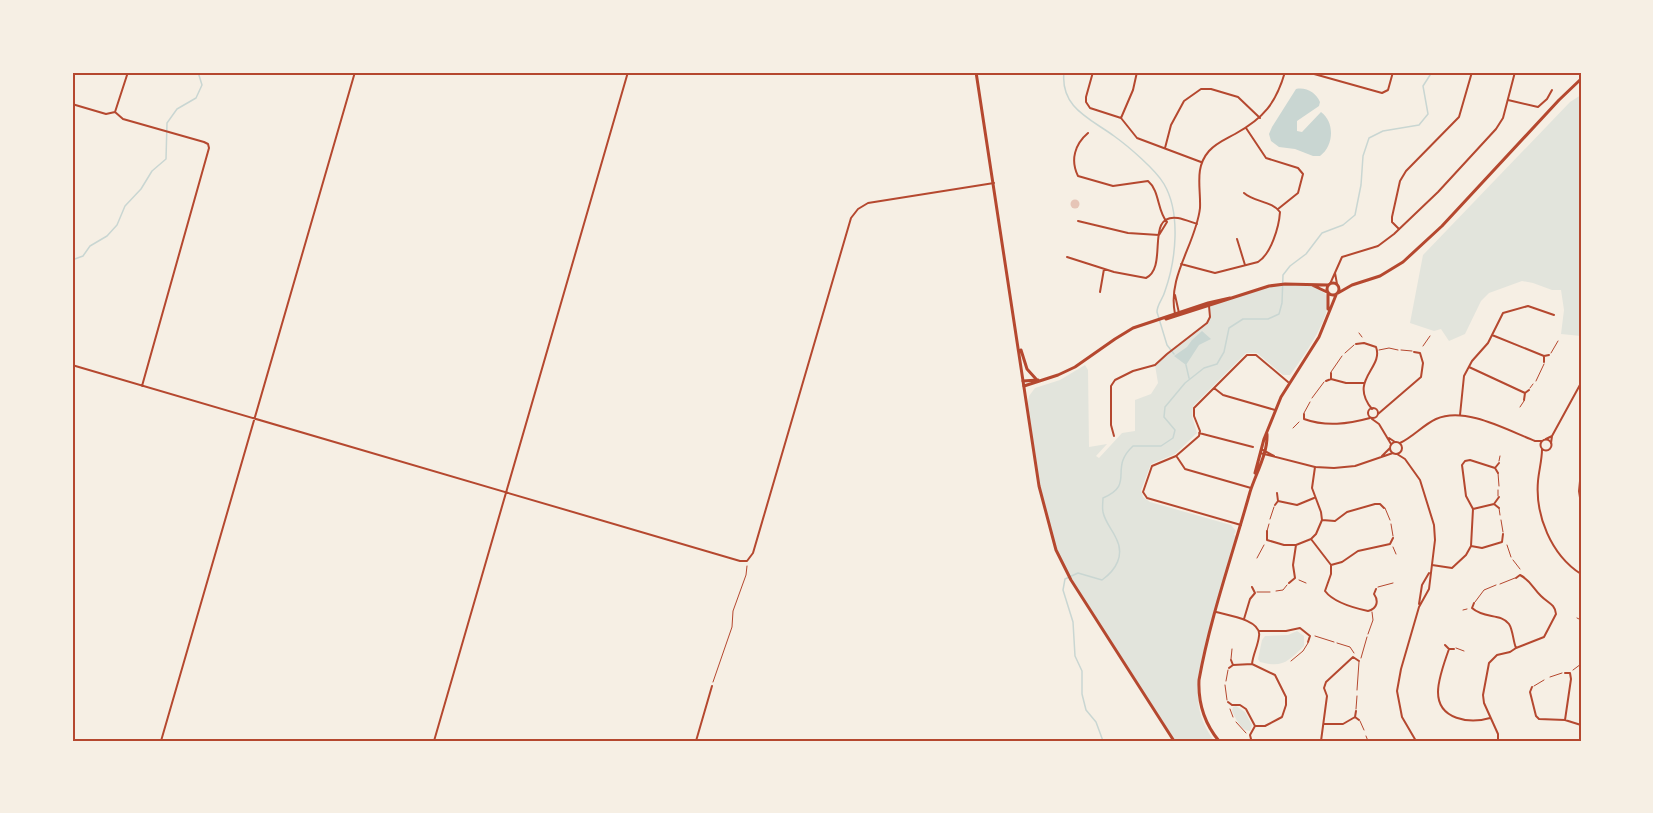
<svg xmlns="http://www.w3.org/2000/svg" width="1653" height="813" font-family="Lato,sans-serif">
<style>
.green{fill:#e2e4dc}
.water{fill:#c9d6d2}
.lines{fill:none;stroke-linecap:round;stroke-linejoin:round}
.stream{stroke:#c9d6d2;stroke-width:1.5}
.building{fill:#e6c5b7}
.path{stroke:#b5482f;stroke-width:1}
.service{stroke:#b5482f;stroke-width:1}
.minor{stroke:#b5482f;stroke-width:2}
.tertiary{stroke:#b5482f;stroke-width:2}
.secondary{stroke:#b5482f;stroke-width:3}
.primary{stroke:#b5482f;stroke-width:3}
.neatline{fill:none;stroke:#b5482f;stroke-width:2}
</style>
<rect width="100%" height="100%" fill="#f6efe4"/>
<path class="green" d="M1581 95V260H1579L1581 336 1561 334 1564 310 1561 290H1552L1533 283 1522 281 1489 293 1481 301 1465 334 1449 341 1441 329 1434 331 1410 323 1423 255 1570 102Z
M1310 284C1315 287 1323 290 1326 295 1336 312 1300 361 1290 375H1283L1257 353H1246L1193 406 1192 416 1197 433 1175 454 1151 464 1141 490 1143 497 1150 502 1231 525 1236 531 1234 535 1236 536 1200 667C1196 698 1196 715 1214 741H1174L1067 572C1042 520 1036 463 1027 406L1029 396 1035 388 1060 380 1085 365 1088 370 1089 447 1107 444 1096 456 1099 458 1122 433 1135 431V400L1151 394 1158 383 1155 365 1209 320V306L1275 285Z
M1297 631 1304 636V646C1287 662 1283 668 1260 662L1258 659 1262 640 1265 636 1288 635Z
M1236 706 1245 712 1252 725 1250 731C1241 731 1236 719 1232 711L1233 707Z"/>
<path class="water" d="M1296 89C1307 87 1316 93 1320 102L1319 106 1297 121V131L1302 132 1321 112C1335 122 1334 146 1320 156H1313L1295 149 1279 147 1271 141 1269 134 1272 127Z
M1202 331 1211 339 1199 345 1186 365 1174 356 1187 347 1192 340Z"/>
<g class="lines">
<path class="stream" d="M1064 72C1060 108 1091 119 1114 136 1128 146 1156 170 1164 184 1181 213 1176 260 1165 291 1163 299 1157 304 1157 312L1167 345 1174 354
M72 260 83 256 90 246 107 236 117 225 125 206 141 189 152 171 166 159 167 123 177 109 196 98 202 85 198 72
M1186 365 1189 378
M1103 741 1096 722 1086 710 1082 694V671L1075 656 1073 622 1063 590 1065 579 1078 573 1102 580C1116 570 1125 555 1116 538 1112 529 1105 522 1103 512 1102 508 1103 502 1103 498 1136 484 1108 469 1133 446H1161L1173 438 1175 430 1164 417 1165 407 1185 383 1204 368 1217 364 1224 352 1229 328 1243 319H1268L1279 314 1282 303 1283 275 1290 266 1306 254 1322 233 1343 225 1355 215 1361 185 1363 156 1369 138 1383 131 1419 125 1428 114 1423 86 1432 72"/>
</g>
<path class="building" d="M1070.5 204a4.5 4.5 0 1 1 9 0a4.5 4.5 0 1 1-9 0Z"/>
<g class="lines">
<path class="path" d="M713 682 732 627 733 611 746 575 747 566"/>
<path class="service" d="M1359 333 1362 337
M1423 346 1430 336
M1379 350 1389 348 1398 350
M1401 350 1412 351
M1345 353 1354 345
M1551 353 1558 341
M1331 372 1342 356
M1536 381 1544 364
M1530 388 1533 384
M1312 398 1324 382
M1520 407 1524 401
M1304 413 1310 402
M1293 428 1299 422
M1499 461 1500 456
M1498 473 1499 486
M1498 490V496
M1385 508 1390 520
M1499 508 1500 515
M1270 519 1274 507
M1501 520 1503 532
M1391 524 1393 536
M1267 531 1269 524
M1507 545 1511 557
M1393 547 1396 554
M1257 558 1264 545
M1513 560 1520 569
M1299 580 1306 583
M1500 584 1515 578
M1378 587 1393 583
M1276 591 1283 590 1287 585
M1257 592H1270
M1475 602 1484 590 1496 585
M1463 610 1467 609
M1577 618 1581 620
M1368 634 1373 620 1372 612
M1315 636 1334 642
M1337 643 1350 647 1354 653
M1456 648 1464 651
M1361 658 1367 637
M1231 659 1232 649
M1291 661 1303 651 1308 643
M1573 670 1581 664
M1550 677 1562 673
M1226 681 1228 670
M1225 685 1227 700
M1534 686 1544 680
M1357 690 1359 662
M1230 709 1233 717
M1356 709 1357 696
M1360 721 1364 730
M1236 722 1246 733
M1366 736 1368 741"/>
<path class="minor" d="M1093 72 1086 97V102L1090 108 1121 118 1137 138 1201 162
M1307 72 1382 93 1388 90 1393 72
M1508 100 1538 107 1547 99 1552 90
M72 104 106 114 115 112 128 72
M115 112 123 119 204 142 208 144 209 148 142 386
M1121 118 1133 90 1137 72
M1246 128 1266 158 1298 168 1303 174 1298 193 1278 209
M1088 133C1075 144 1070 160 1078 176L1113 186 1148 181C1160 191 1157 211 1167 222
M1165 148 1171 125 1184 101 1201 89H1211L1238 97 1260 118
M1078 221 1128 233 1159 235
M1399 229 1392 222V217L1400 181 1406 171 1459 117 1472 72
M1159 235 1167 222
M1237 239 1245 265
M1067 257 1114 272 1146 278C1169 267 1144 213 1178 218 1184 219 1191 222 1197 224
M1181 264 1215 273 1258 262C1271 254 1279 227 1280 212 1272 201 1254 202 1244 193
M1100 292 1104 269
M1175 295 1179 313
M1175 314C1167 276 1196 244 1200 208 1201 188 1194 168 1209 151 1216 143 1226 139 1235 134 1264 118 1276 103 1285 72H1289
M1492 335 1544 356
M1356 344 1364 343 1376 347C1384 368 1348 380 1372 409
M1544 362V356L1549 355
M72 365 740 561H747L753 553 851 218 858 209 868 203 994 183
M1469 367 1525 393
M1331 379 1346 383H1364
M1326 381 1331 379V373
M1214 388 1223 395 1275 410
M1524 400 1525 393 1529 390
M1368 413a5 5 0 1 1 10 0a5 5 0 1 1-10 0Z
M1304 414V419C1326 427 1348 424 1370 418
M1378 414 1421 377 1423 363 1420 353 1414 352
M1460 415 1464 376 1472 361 1488 343 1503 313 1528 306 1554 315
M1372 419 1379 424 1391 444
M1199 433 1253 447
M1114 436 1111 425V386L1115 380 1133 371 1155 365 1167 354 1207 323 1210 317 1209 306
M1389 438 1395 442
M1546 439 1552 436
M1551 443 1552 436 1581 383
M1177 457 1185 469 1251 488
M1581 471 1579 491 1581 504
M1498 473 1495 468 1499 463
M1278 501 1297 505 1314 498
M1494 504 1499 508
M1275 505 1278 501 1277 493
M1473 509 1494 504 1499 497
M1322 520 1335 521 1347 512 1375 504H1380L1384 508
M1241 525 1147 498 1143 492 1152 466 1176 456 1199 436 1200 431 1194 416V408L1247 355H1256L1288 382
M1267 531V540L1284 545H1296L1311 539 1316 534 1322 520 1321 512 1312 488 1315 467
M1311 539 1331 565V574L1325 591C1334 603 1354 608 1368 611 1377 609 1379 601 1374 594L1376 589
M1502 542 1503 534
M1471 546 1482 548 1502 542
M1331 565 1342 562 1358 551 1390 544 1393 538
M1432 565 1452 568 1466 555 1471 546 1473 509 1466 496 1462 465 1465 461 1470 460 1495 468
M1289 583 1295 578 1293 565 1296 545
M1474 603 1472 608C1484 619 1501 613 1509 624 1513 630 1513 641 1516 648
M1216 612C1227 615 1262 620 1259 636 1258 646 1253 654 1252 664L1275 675 1286 697V705L1282 717 1265 726H1255L1246 709 1240 705H1232L1228 702
M1244 619 1250 599 1255 593 1252 587
M1259 631H1286L1300 628 1310 636 1308 642
M1445 645 1449 649H1454
M1449 649C1445 660 1438 681 1438 692 1438 720 1470 724 1490 718
M1233 665 1252 664
M1229 668 1233 665 1231 660
M1532 687 1530 692 1536 716 1539 719 1565 720 1581 725
M1356 711 1355 717 1359 720
M1565 720 1571 679 1570 673H1565
M1324 724H1343L1355 717
M1251 739 1250 735 1255 726
M161 741 355 72
M434 741 628 72
M696 741 712 686
M1321 741 1327 696 1324 688 1326 682 1353 657 1359 661
M1498 741V734L1484 703 1483 695 1489 663 1497 655 1510 652 1516 648 1544 637 1556 614C1555 604 1548 603 1541 596 1533 588 1530 580 1520 575L1516 578"/>
<path class="tertiary" d="M1335 273 1337 284
M1330 284 1342 257 1378 246 1394 234 1438 192 1496 129 1503 118 1515 72
M1540.5 445a5.5 5.5 0 1 1 11 0a5.5 5.5 0 1 1-11 0Z
M1390 448a6 6 0 1 1 12 0a6 6 0 1 1-12 0Z
M1400 443C1413 437 1423 425 1436 419 1465 406 1507 430 1535 441H1542
M1261 449 1274 456
M1542 449C1542 460 1539 470 1538 481 1535 515 1551 555 1581 574
M1260 453 1315 467 1334 468 1355 466 1393 453
M1397 454 1405 459 1420 480 1434 525 1435 540 1429 589 1419 607 1401 669 1397 691 1402 717 1416 741
M1382 456 1390 448
M1419 604 1422 585 1429 573"/>
<path class="secondary" d="M1327 289a6 6 0 1 1 12 0a6 6 0 1 1-12 0Z
M1312 285 1327 292
M1338 293 1352 285 1380 276 1403 262 1442 226 1559 100 1581 79
M1328 309V294
M1166 319 1269 286 1285 284 1328 285
M1023 381 1038 380
M1024 386 1058 375 1075 367 1115 339 1133 328 1208 303 1230 298
M1255 473 1264 439 1281 397 1319 337 1336 295
M1219 741C1204 723 1198 703 1199 680 1210 618 1233 553 1250 492 1256 473 1268 453 1267 434"/>
<path class="primary" d="M976 72 1039 486 1056 550 1071 580 1174 741
M1021 350 1027 369 1036 379"/>
</g>
<rect width="1653" height="813" fill="none" stroke="#f6efe4" stroke-width="147"/>
<rect x="74" y="74" width="1506" height="666" class="neatline"/>
</svg>
